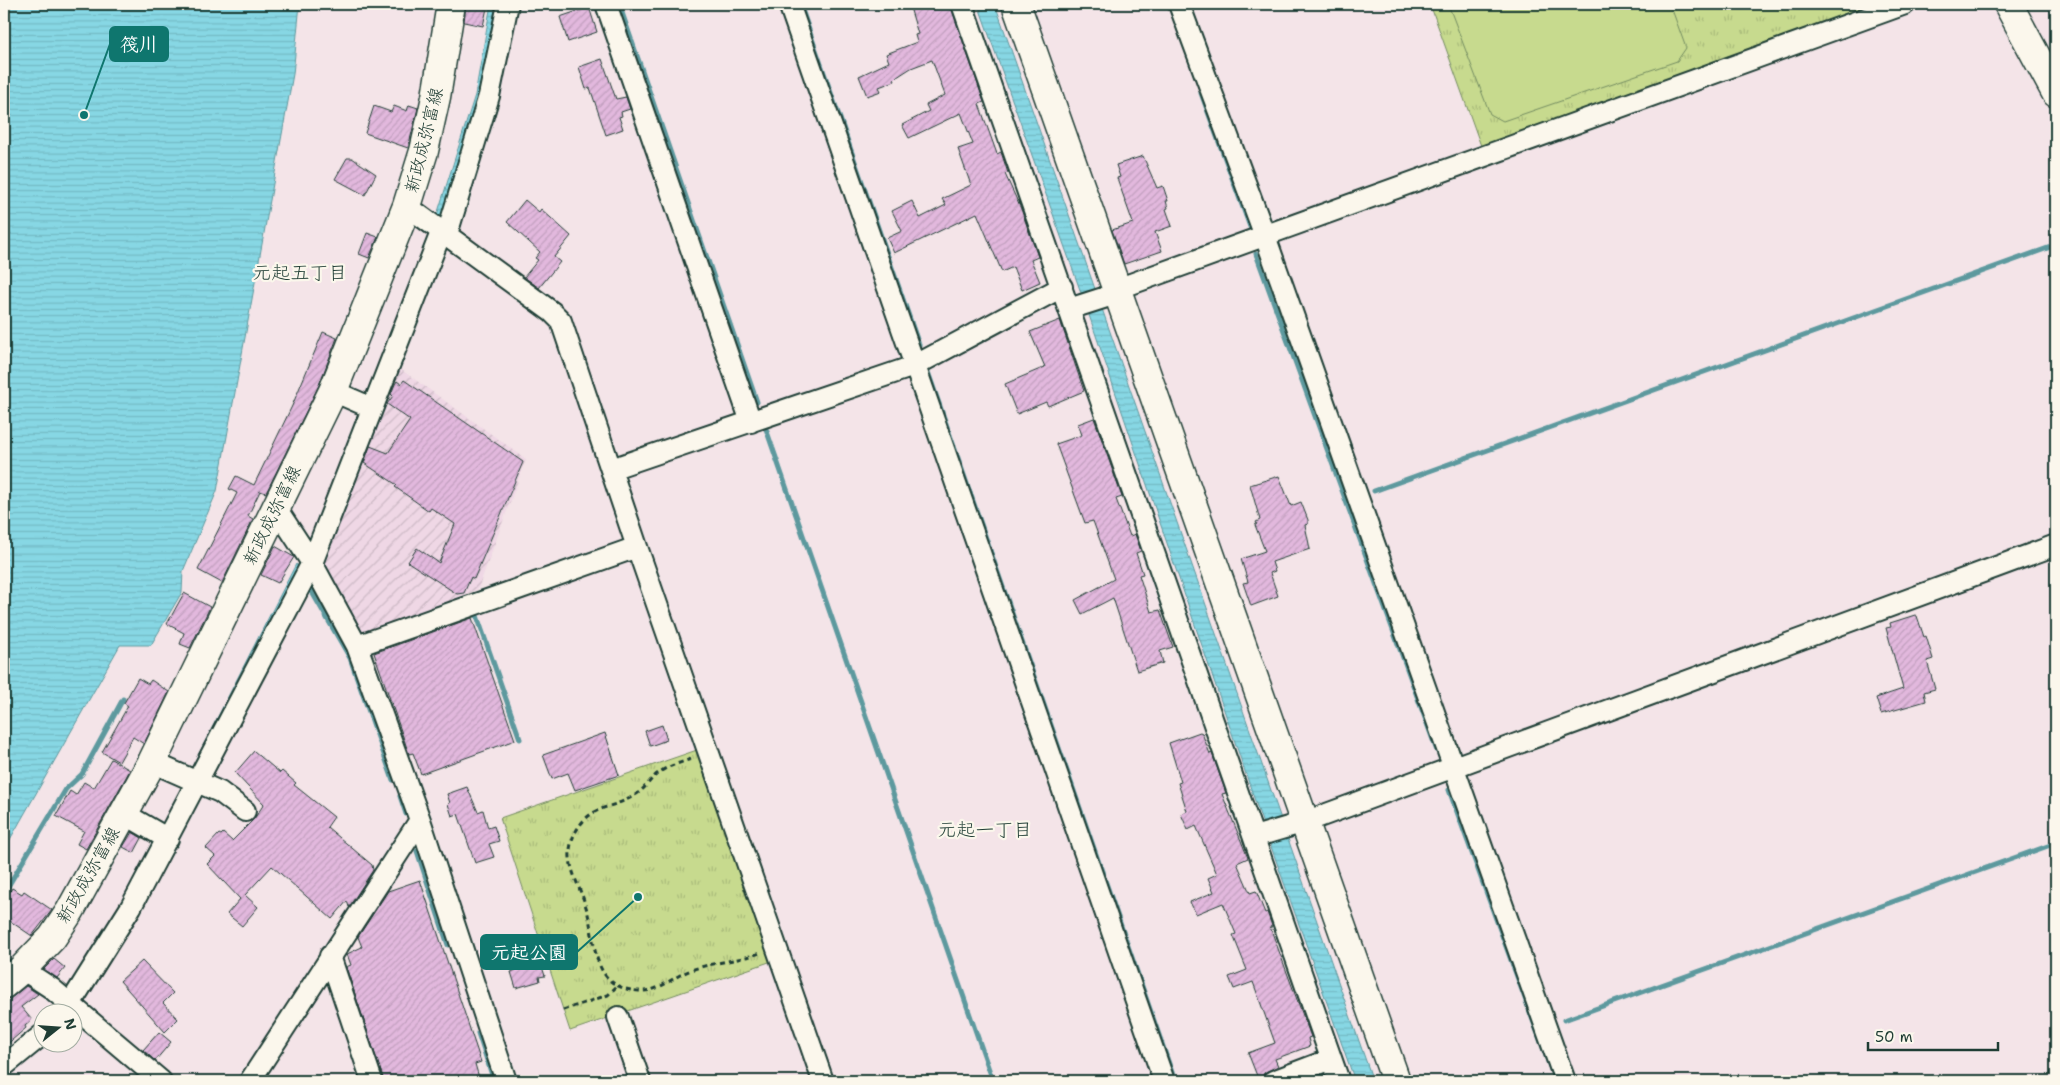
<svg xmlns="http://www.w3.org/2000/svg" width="2060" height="1085" font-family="'Shantell Sans','Klee One',sans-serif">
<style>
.industrial{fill:url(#industrial-furrows)}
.park{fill:url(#park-tufts);stroke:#738c61}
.garden{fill:#c7da8e;stroke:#738c61}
.water{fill:url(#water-rules);stroke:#5d999e}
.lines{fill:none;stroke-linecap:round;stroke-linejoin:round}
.stream{stroke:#5d999e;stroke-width:5}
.building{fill:url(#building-hatch);stroke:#1f3d34}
.street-casing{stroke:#1f3d34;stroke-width:24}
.secondary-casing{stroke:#1f3d34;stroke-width:31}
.path{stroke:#1f3d34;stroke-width:3;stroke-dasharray:5 4;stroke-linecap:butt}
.street{stroke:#fbf7ec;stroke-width:20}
.secondary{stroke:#fbf7ec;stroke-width:28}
.labels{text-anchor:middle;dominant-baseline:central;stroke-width:4.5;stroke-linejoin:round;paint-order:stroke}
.street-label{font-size:18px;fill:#1f3d34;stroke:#fbf7ec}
.neighbourhood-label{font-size:19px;fill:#1f3d34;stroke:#fbf7ec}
.leader{fill:none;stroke:#0f766e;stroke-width:2}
.callout-dot{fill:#0f766e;stroke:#fbf7ec;stroke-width:2}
.callout{fill:#0f766e;stroke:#0f766e;stroke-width:2}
.callout-label{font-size:19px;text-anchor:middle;font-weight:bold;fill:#fff}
</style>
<defs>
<pattern id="industrial-furrows" width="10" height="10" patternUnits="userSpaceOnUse" patternTransform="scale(1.25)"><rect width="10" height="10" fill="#efd7e5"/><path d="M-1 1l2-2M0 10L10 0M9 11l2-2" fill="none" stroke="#ccb9c5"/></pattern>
<pattern id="park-tufts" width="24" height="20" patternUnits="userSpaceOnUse" patternTransform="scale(1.25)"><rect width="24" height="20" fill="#c7da8e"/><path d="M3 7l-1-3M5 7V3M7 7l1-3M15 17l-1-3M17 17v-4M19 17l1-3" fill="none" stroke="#aabc7b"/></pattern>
<pattern id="water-rules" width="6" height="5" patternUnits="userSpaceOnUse" patternTransform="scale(1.25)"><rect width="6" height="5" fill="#87d7e4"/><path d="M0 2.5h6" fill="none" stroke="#74b9c4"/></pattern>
<pattern id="building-hatch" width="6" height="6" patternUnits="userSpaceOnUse" patternTransform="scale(1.25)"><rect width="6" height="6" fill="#e2b8dd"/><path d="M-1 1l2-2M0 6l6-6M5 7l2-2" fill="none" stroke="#c19fbe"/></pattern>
</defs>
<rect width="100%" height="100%" fill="#f4e4e8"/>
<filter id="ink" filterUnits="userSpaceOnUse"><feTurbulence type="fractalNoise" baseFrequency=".02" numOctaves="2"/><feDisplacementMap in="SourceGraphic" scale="10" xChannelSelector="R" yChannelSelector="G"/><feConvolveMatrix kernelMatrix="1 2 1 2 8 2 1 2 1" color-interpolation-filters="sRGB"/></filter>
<g filter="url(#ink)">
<path class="industrial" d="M396 366 526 459 478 589 457 598 458 601 369 633 359 631 318 559Z"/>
<path class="park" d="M1430 4H1876L1481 146Z
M697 750 772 961 570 1031 500 818Z"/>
<path class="garden" d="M1448 4H1670L1686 48 1677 61 1503 121 1490 114Z"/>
<path class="water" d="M4 4H300L293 74 217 491 183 571 182 592 151 645H120L4 850Z
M491 4H496L480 93 442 218 437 215 475 95Z
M978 4H995L1373 1081H1355L1263 824 1089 315Z
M296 564 300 567 195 774 190 771Z"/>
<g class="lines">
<path class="stream" d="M619 4 757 402
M800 4 919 345
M1201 93 1250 227
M1256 254 1437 751
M927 369 1175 1081
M765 426 993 1081
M1374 491 2056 245
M309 587 350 658 393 780
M472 614 476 613 520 739
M1449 790 1554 1078
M400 796 406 814
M417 851 448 945
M4 893 66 789 82 774 123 699
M1564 1020 2056 843
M478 1033 494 1081"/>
</g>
<path class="building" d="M466 4 487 8 483 26 464 22Z
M909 4H950L984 102 979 104 997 154 1001 152 1008 173 1005 174 1021 209 1038 257 1031 260 1040 282 1022 290 1013 267 1002 272 977 213 894 253 887 238 902 231 892 211 912 201 920 218 946 205 942 199 971 185 958 149 973 144 961 113 909 138 902 125 929 111 926 105 945 95 932 60 911 68 894 79 895 81 879 87 881 91 867 96 859 76 889 62 886 54 917 42 915 35 918 34Z
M589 7 597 32 568 42 560 17Z
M602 59 616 99 626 97 630 109 621 112 622 116 619 117 623 129 606 135 590 88 586 89 579 67Z
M409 105 418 108 408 148 365 133 374 106 391 112 394 106 407 111Z
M1143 156 1157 188 1163 186 1168 201H1166L1168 208 1166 209 1172 226 1155 232 1162 251 1124 264 1112 230 1133 223 1117 178 1120 177 1116 165Z
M347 158H352L376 174 365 195 335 179Z
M525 200 539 212 541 209 571 236 554 257 560 262 539 288 524 277 538 260 535 258 540 252 507 222Z
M367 233 378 237 369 258 359 254Z
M1060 320 1084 391 1048 406 1046 402 1017 414 1005 384 1045 367 1030 332Z
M323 332 337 338 319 385 266 493 260 491 248 516 253 519 222 583 198 570 237 493 229 489 236 476 254 485 292 406Z
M404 380 523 462 474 579 471 577 464 593 457 594 408 562 417 548 439 563 455 524 431 508 429 511 395 487 397 485 364 463 370 446 388 453 410 420 387 404 393 396 391 394 395 384 397 381 401 384Z
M1094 418 1122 497 1116 499 1130 536 1135 534 1141 551 1136 553 1143 574 1139 575 1151 612 1160 610 1173 647 1160 651 1163 663 1137 671 1113 598 1082 614 1075 600 1114 579 1093 521 1085 523 1056 444 1082 435 1078 424Z
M1279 476 1291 506 1301 502 1308 520V524L1305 525 1310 549 1272 562 1275 571 1270 573 1278 596 1251 606 1243 583 1248 582 1241 559 1265 551 1255 525 1257 524 1256 522 1260 520 1250 485Z
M275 546 294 557 278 583 261 575Z
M184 593 210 607 190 648 180 644 184 633 167 624Z
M1915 615 1917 616 1924 637 1926 636 1933 659 1927 661 1935 689 1924 692 1926 701 1881 714 1876 698 1903 689 1886 628 1891 627 1890 623Z
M472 618 515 740 421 774 413 753 409 754 374 653Z
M138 678 148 684 151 680 169 692 144 744 133 737 119 762 102 752 128 706 124 703Z
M662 725 667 740 650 746 645 731Z
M1200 732 1202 733 1210 754 1212 753 1226 793 1222 794 1248 858 1237 863 1250 893 1256 891 1265 913 1267 912 1272 926 1270 927 1311 1037 1308 1038 1310 1046 1275 1059 1278 1066 1264 1073 1261 1081H1259L1248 1053 1275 1043 1253 982 1234 989 1229 977 1247 970 1233 935 1236 934 1223 903 1196 914 1190 902 1214 892 1208 878 1217 874 1196 826 1188 830 1181 814 1187 811 1178 783 1181 782 1169 743Z
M605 733 619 775 575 790 568 773 552 779 543 755Z
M254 751 280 773 282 771 296 783 294 785 334 817 327 827 372 865 373 870 349 907 347 901 332 919 272 866 245 895 258 907 242 926 227 914 240 899 207 864 215 856 206 848 219 834 221 835 223 833 232 841 254 819 264 804 235 773Z
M111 759 130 770 86 849 77 844 84 831 56 816 70 791 76 795 84 782 94 788Z
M467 787 478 812 483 810 488 828 494 826 499 841 489 844 494 857 475 863 458 814 452 816 448 804 450 803 447 794Z
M132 832 142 838 134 853 123 847Z
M420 880 481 1062 475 1064 480 1081H384L346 967 351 965 347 954 362 947 358 937 388 891Z
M12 888 22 894 24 891 52 910 32 936 4 917V901Z
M534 942 545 976 539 977 540 981 516 988 511 972 516 970 509 949Z
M54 959 65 968 57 978 44 969Z
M142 961 173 993 163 1003 178 1019 165 1032 120 981Z
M26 986 38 994 21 1007 32 1020 25 1026 26 1028 4 1047V1004Z
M159 1032 171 1042 155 1061 143 1050Z"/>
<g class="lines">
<g class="street-casing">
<path id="street" d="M606 4 751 422
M789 4 1164 1081
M962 4 1339 1081
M1179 4 1265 236 1565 1081
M407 206 552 312 561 321 637 547 823 1081
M447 234 489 96 508 4
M1117 289 1905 4
M1069 309 1119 293
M333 391 372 408
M611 469 914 366 1062 287
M276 508 312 563 357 646 420 820 506 1081
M357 646 637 547
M152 762 220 792 245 811
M123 813 168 839
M1254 837 1305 822 2056 545
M330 956 372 1081
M22 969 51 988 161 1081
M65 1012 131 907 312 563 442 230
M618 1017 640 1081
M4 1066 42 1035
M250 1081 420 820
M1273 1081 1331 1059"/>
</g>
<g class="secondary-casing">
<path id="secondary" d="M1016 4 1396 1081
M2008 4 2056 93
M4 984 22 969 52 938 70 911 152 762 333 391 407 206 424 151 436 97 451 4"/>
</g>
<path class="path" d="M691 759C680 763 667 766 657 774 649 781 644 790 635 795 610 811 590 803 574 835 562 862 579 882 586 907 597 941 589 988 639 991 656 992 667 982 680 975 705 962 735 962 760 953
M563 1010 608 995 618 985"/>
<use href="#street" class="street"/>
<use href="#secondary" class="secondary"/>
</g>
</g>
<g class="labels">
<g class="street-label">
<text transform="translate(424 140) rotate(-76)">新政成弥富線</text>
<text transform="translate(272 515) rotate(-64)">新政成弥富線</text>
<text transform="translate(88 875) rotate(-60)">新政成弥富線</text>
</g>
<g class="neighbourhood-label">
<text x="300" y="272">元起五丁目</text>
<text x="985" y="829">元起一丁目</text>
</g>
</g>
<path class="leader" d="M84 115L110 44M638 897L577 952"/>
<g class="callout-dot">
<circle cx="84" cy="115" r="5"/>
<circle cx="638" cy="897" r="5"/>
</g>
<g class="callout">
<rect x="110" y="27" width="58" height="34" rx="5"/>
<rect x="481" y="935" width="96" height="34" rx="5"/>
</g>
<g class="callout-label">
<text x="139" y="51">筏川</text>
<text x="529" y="959">元起公園</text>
</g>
<rect width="2060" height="1085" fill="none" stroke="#fbf7ec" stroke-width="20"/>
<rect x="10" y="10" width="2040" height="1065" fill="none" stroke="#1f3d34" stroke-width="2" filter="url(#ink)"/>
<g transform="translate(58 1028) rotate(73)"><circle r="24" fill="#fbf7ec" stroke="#a3ada2"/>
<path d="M0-4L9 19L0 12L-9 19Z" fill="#1f3d34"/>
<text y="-8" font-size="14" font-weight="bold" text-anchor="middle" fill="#1f3d34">N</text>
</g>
<path d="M1868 1042v8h130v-8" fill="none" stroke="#1f3d34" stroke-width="2.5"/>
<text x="1875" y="1042" font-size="15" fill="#1f3d34" stroke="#fbf7ec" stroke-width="4" paint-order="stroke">50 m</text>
</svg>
